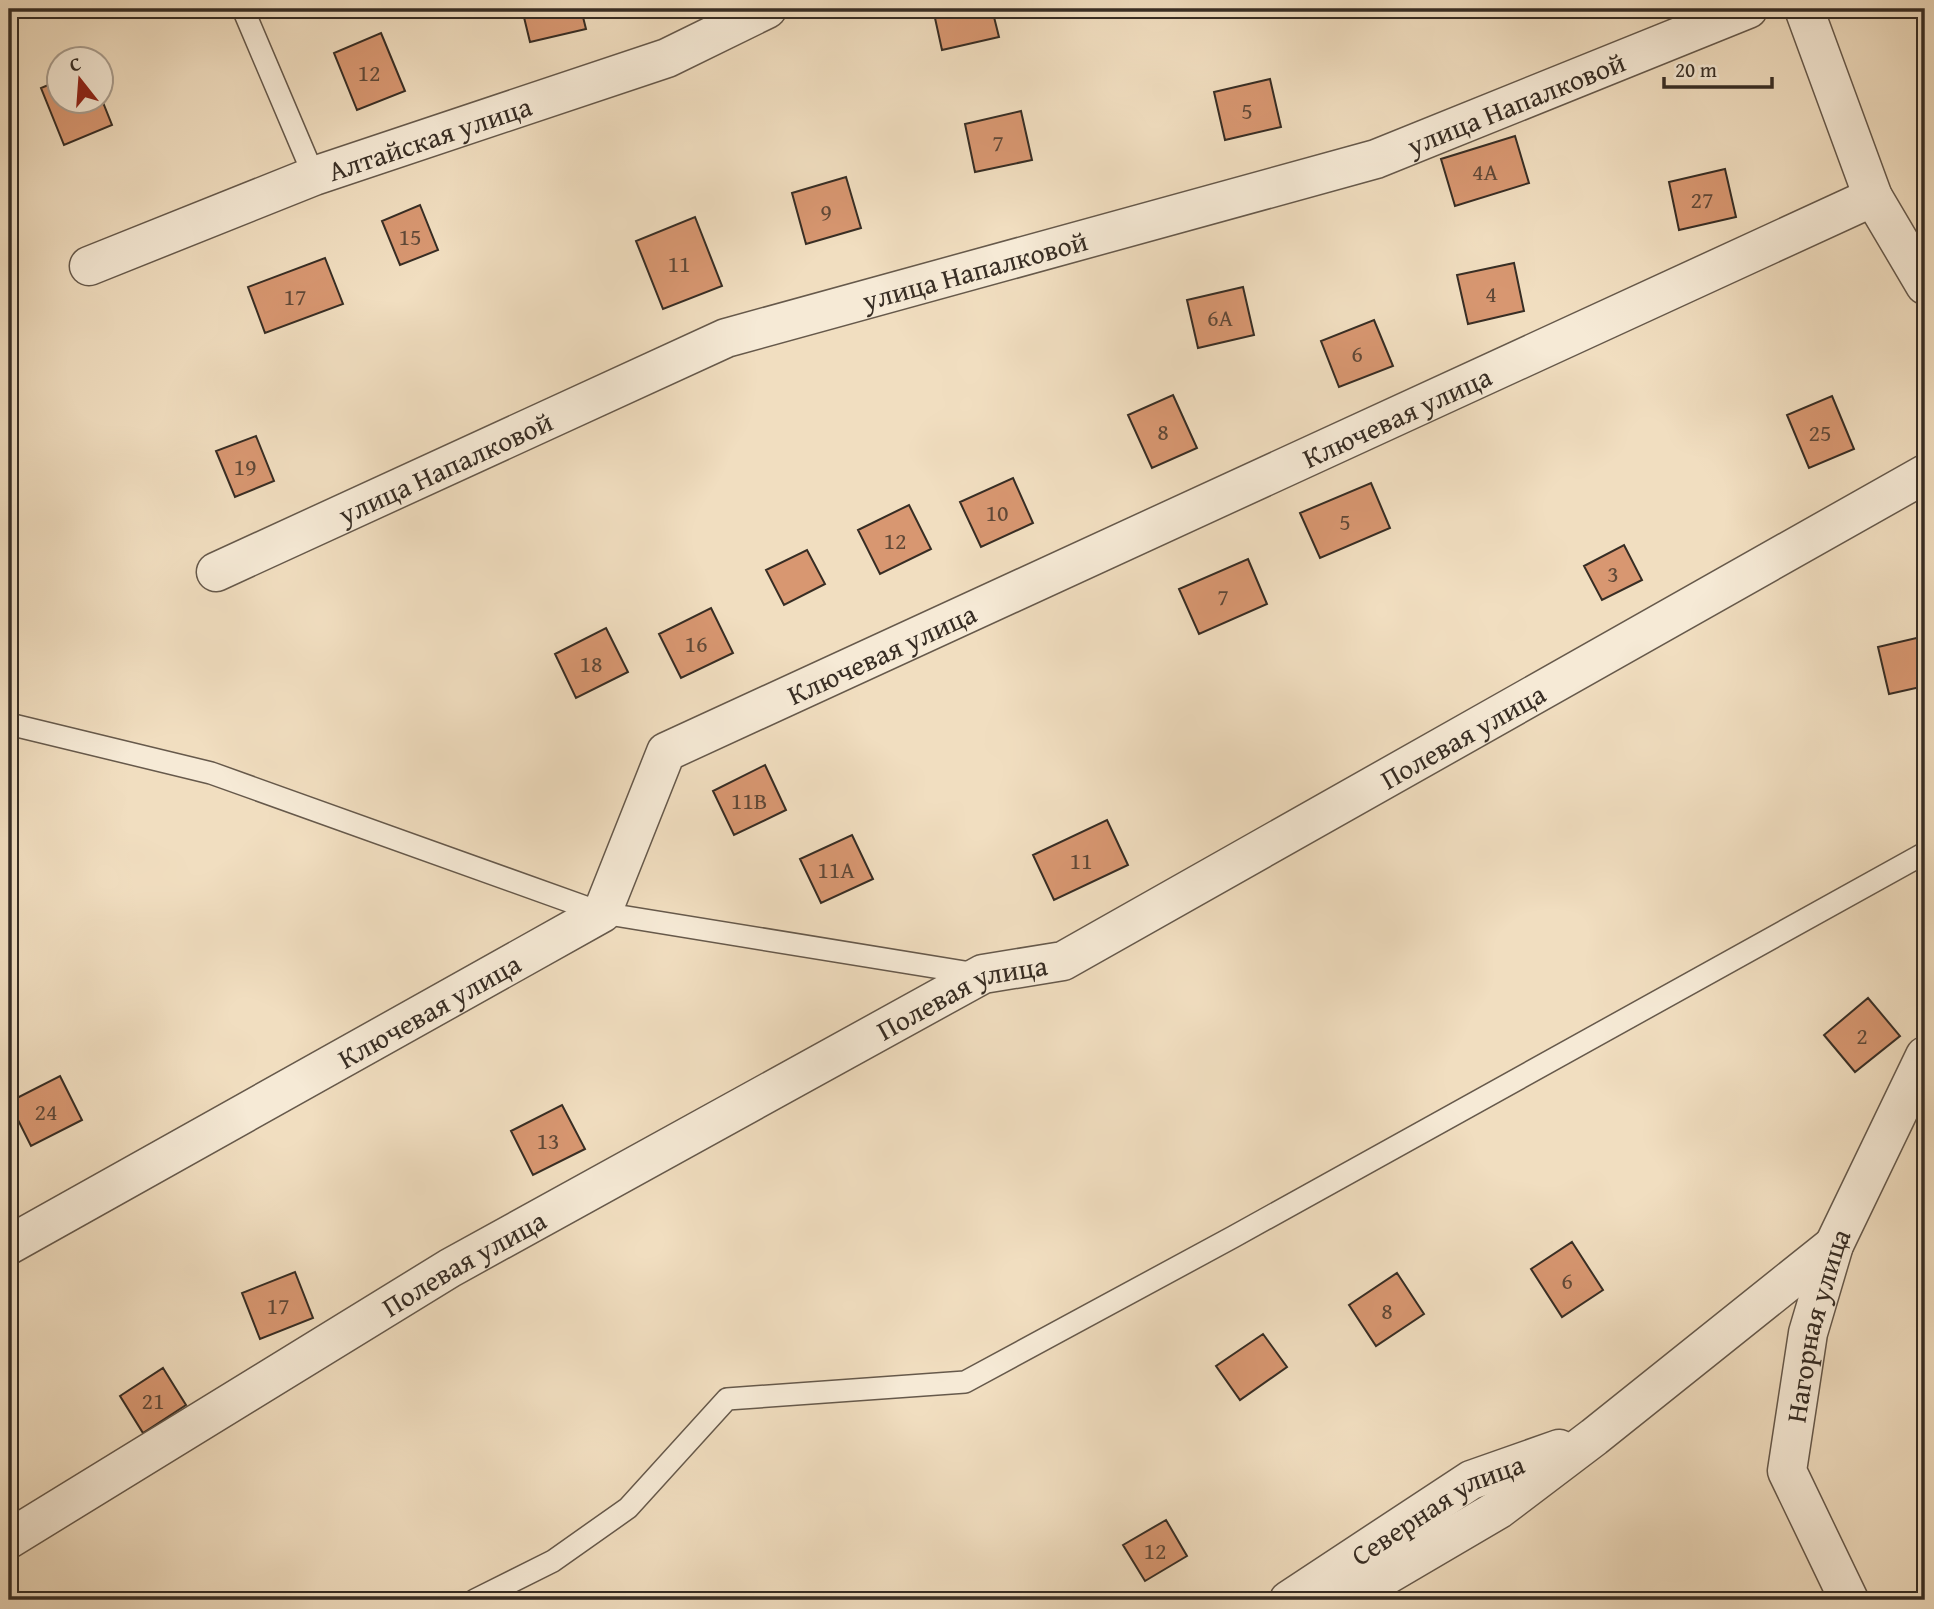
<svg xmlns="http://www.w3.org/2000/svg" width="1934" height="1609" font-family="'Gentium Book Plus',serif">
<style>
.building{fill:#d89771;stroke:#372d24;stroke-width:2}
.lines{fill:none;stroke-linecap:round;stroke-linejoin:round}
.service-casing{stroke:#66594b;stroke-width:24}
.minor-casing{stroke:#66594b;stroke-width:41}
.tertiary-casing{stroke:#66594b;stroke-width:41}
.service{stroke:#f6ead6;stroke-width:21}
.minor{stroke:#f6ead6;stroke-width:38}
.tertiary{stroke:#f6ead6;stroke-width:38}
.labels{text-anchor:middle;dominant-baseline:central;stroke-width:7;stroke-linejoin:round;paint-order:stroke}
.number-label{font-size:24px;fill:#5f4837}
.street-label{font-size:28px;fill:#372d24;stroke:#f6ead6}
</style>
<rect width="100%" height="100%" fill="#f1dec0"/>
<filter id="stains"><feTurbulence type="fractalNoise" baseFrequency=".00286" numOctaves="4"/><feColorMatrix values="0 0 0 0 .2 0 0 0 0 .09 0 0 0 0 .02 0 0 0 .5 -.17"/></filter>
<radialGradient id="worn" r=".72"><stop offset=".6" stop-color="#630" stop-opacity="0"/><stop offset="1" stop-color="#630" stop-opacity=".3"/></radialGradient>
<path class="building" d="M522 9H581L586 29 530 42Z
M933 9H992L999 37 942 50Z
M381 33 405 91 357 110 334 53Z
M1270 79 1281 127 1225 140 1214 92Z
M60 80V102L102 100 112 125 64 145 41 88Z
M1021 111 1032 160 975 172 965 124Z
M1515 136 1529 183 1455 206 1441 159Z
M1725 169 1736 217 1679 230 1669 182Z
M846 177 861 228 806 244 792 193Z
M420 205 438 250 400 265 382 221Z
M695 217 722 286 663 309 636 241Z
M325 258 343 304 265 333 248 287Z
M1514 263 1524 311 1468 324 1457 275Z
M1243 287 1254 335 1198 348 1187 300Z
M1374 320 1393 366 1339 387 1321 341Z
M1173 395 1197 448 1152 468 1128 415Z
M1832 396 1854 449 1809 468 1787 415Z
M256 436 274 481 235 497 216 451Z
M1013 478 1033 523 981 547 960 502Z
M1371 483 1390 528 1320 558 1300 513Z
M909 505 931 549 880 574 858 530Z
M1624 545 1642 580 1602 600 1584 566Z
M807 550 825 584 784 605 766 570Z
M1248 559 1267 604 1199 634 1179 589Z
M711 608 733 653 681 678 659 634Z
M606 628 628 672 576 698 555 654Z
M1925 636V686L1889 694 1878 647Z
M765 765 786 810 734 835 713 791Z
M1107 820 1128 865 1054 900 1033 855Z
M852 835 873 879 821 903 800 859Z
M1868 998 1900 1036 1855 1072 1824 1035Z
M60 1076 82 1120 31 1146 9 1102Z
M562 1105 585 1149 533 1175 511 1131Z
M1572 1242 1603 1290 1562 1317 1531 1269Z
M295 1272 313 1318 260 1339 242 1293Z
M1397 1273 1424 1314 1376 1346 1349 1305Z
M1263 1334 1287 1367 1240 1400 1216 1366Z
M163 1368 186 1405 143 1433 120 1396Z
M1166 1520 1187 1556 1145 1581 1123 1545Z"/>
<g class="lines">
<g class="service-casing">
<path id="service" d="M243 9 314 176
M9 724 211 773 602 913 977 974
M475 1600 553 1561 628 1508 727 1399 965 1382 1233 1237 1925 853"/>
</g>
<g class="minor-casing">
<g id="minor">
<path id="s1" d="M89 266 314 176 667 58 767 9"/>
<path id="s2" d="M216 572 726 338 1376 159 1748 9"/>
<path id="s3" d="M9 1245 602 913 666 752 1873 197"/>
<path id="s4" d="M9 1539 450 1268 983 974 1063 961 1925 474"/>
<path id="s5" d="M1289 1600 1471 1480 1559 1449"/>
<path d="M1352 1600 1361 1590 1499 1509 1594 1437 1834 1245"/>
<path id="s6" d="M1849 1600 1787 1471 1808 1333 1834 1245 1925 1056"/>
</g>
</g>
<g class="tertiary-casing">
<path id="tertiary" d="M1804 9 1873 197 1925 285"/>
</g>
<use href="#service" class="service"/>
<use href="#minor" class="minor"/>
<use href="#tertiary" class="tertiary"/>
</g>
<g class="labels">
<g class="number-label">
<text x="369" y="72">12</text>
<text x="1247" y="110">5</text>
<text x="998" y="142">7</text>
<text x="1485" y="171">4А</text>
<text x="1702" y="199">27</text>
<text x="826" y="211">9</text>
<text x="410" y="236">15</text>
<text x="679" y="263">11</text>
<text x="1491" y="293">4</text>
<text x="295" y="296">17</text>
<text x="1220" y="317">6А</text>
<text x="1357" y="353">6</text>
<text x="1163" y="431">8</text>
<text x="1820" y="432">25</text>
<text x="245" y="466">19</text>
<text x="997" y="512">10</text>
<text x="1345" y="521">5</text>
<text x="895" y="540">12</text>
<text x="1613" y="573">3</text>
<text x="1223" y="596">7</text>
<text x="696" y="643">16</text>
<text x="591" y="663">18</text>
<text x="749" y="800">11В</text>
<text x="1081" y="860">11</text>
<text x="836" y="869">11А</text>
<text x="1862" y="1035">2</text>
<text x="46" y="1111">24</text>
<text x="548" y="1140">13</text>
<text x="1567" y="1280">6</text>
<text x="278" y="1305">17</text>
<text x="1387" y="1310">8</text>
<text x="153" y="1400">21</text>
<text x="1155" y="1550">12</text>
</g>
<g class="street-label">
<text stroke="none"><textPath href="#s2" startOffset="1386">улица Напалковой</textPath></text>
<text stroke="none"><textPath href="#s1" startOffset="364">Алтайская улица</textPath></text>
<text stroke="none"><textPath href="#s2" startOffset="819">улица Напалковой</textPath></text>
<text stroke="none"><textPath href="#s3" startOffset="1657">Ключевая улица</textPath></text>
<text stroke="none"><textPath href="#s2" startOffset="252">улица Напалковой</textPath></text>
<text stroke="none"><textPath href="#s3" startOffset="1090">Ключевая улица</textPath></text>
<text stroke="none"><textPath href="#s4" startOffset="1666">Полевая улица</textPath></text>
<text stroke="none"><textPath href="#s4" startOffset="1099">Полевая улица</textPath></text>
<text stroke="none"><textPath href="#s3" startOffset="481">Ключевая улица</textPath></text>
<text stroke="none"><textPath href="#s4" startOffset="532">Полевая улица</textPath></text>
<text stroke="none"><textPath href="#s6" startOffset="292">Нагорная улица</textPath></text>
<text stroke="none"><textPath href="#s5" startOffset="175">Северная улица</textPath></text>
</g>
</g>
<rect width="1934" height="1609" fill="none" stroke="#f1dec0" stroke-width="35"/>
<rect x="10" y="10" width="1913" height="1588" fill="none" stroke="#372d24" stroke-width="3.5"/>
<rect x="18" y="18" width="1899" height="1574" fill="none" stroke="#372d24" stroke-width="2"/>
<g transform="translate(80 80) rotate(343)"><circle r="33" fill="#f6ead6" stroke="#aa9e8f" stroke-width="2"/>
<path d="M0-5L12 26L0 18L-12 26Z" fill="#8f2418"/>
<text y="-10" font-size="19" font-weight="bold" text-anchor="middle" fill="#372d24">С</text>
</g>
<path d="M1664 77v10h108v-10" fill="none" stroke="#372d24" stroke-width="3.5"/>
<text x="1675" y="77" font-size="21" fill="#372d24" stroke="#f6ead6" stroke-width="5" paint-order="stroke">20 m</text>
<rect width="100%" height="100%" filter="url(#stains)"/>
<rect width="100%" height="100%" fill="url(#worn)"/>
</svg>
